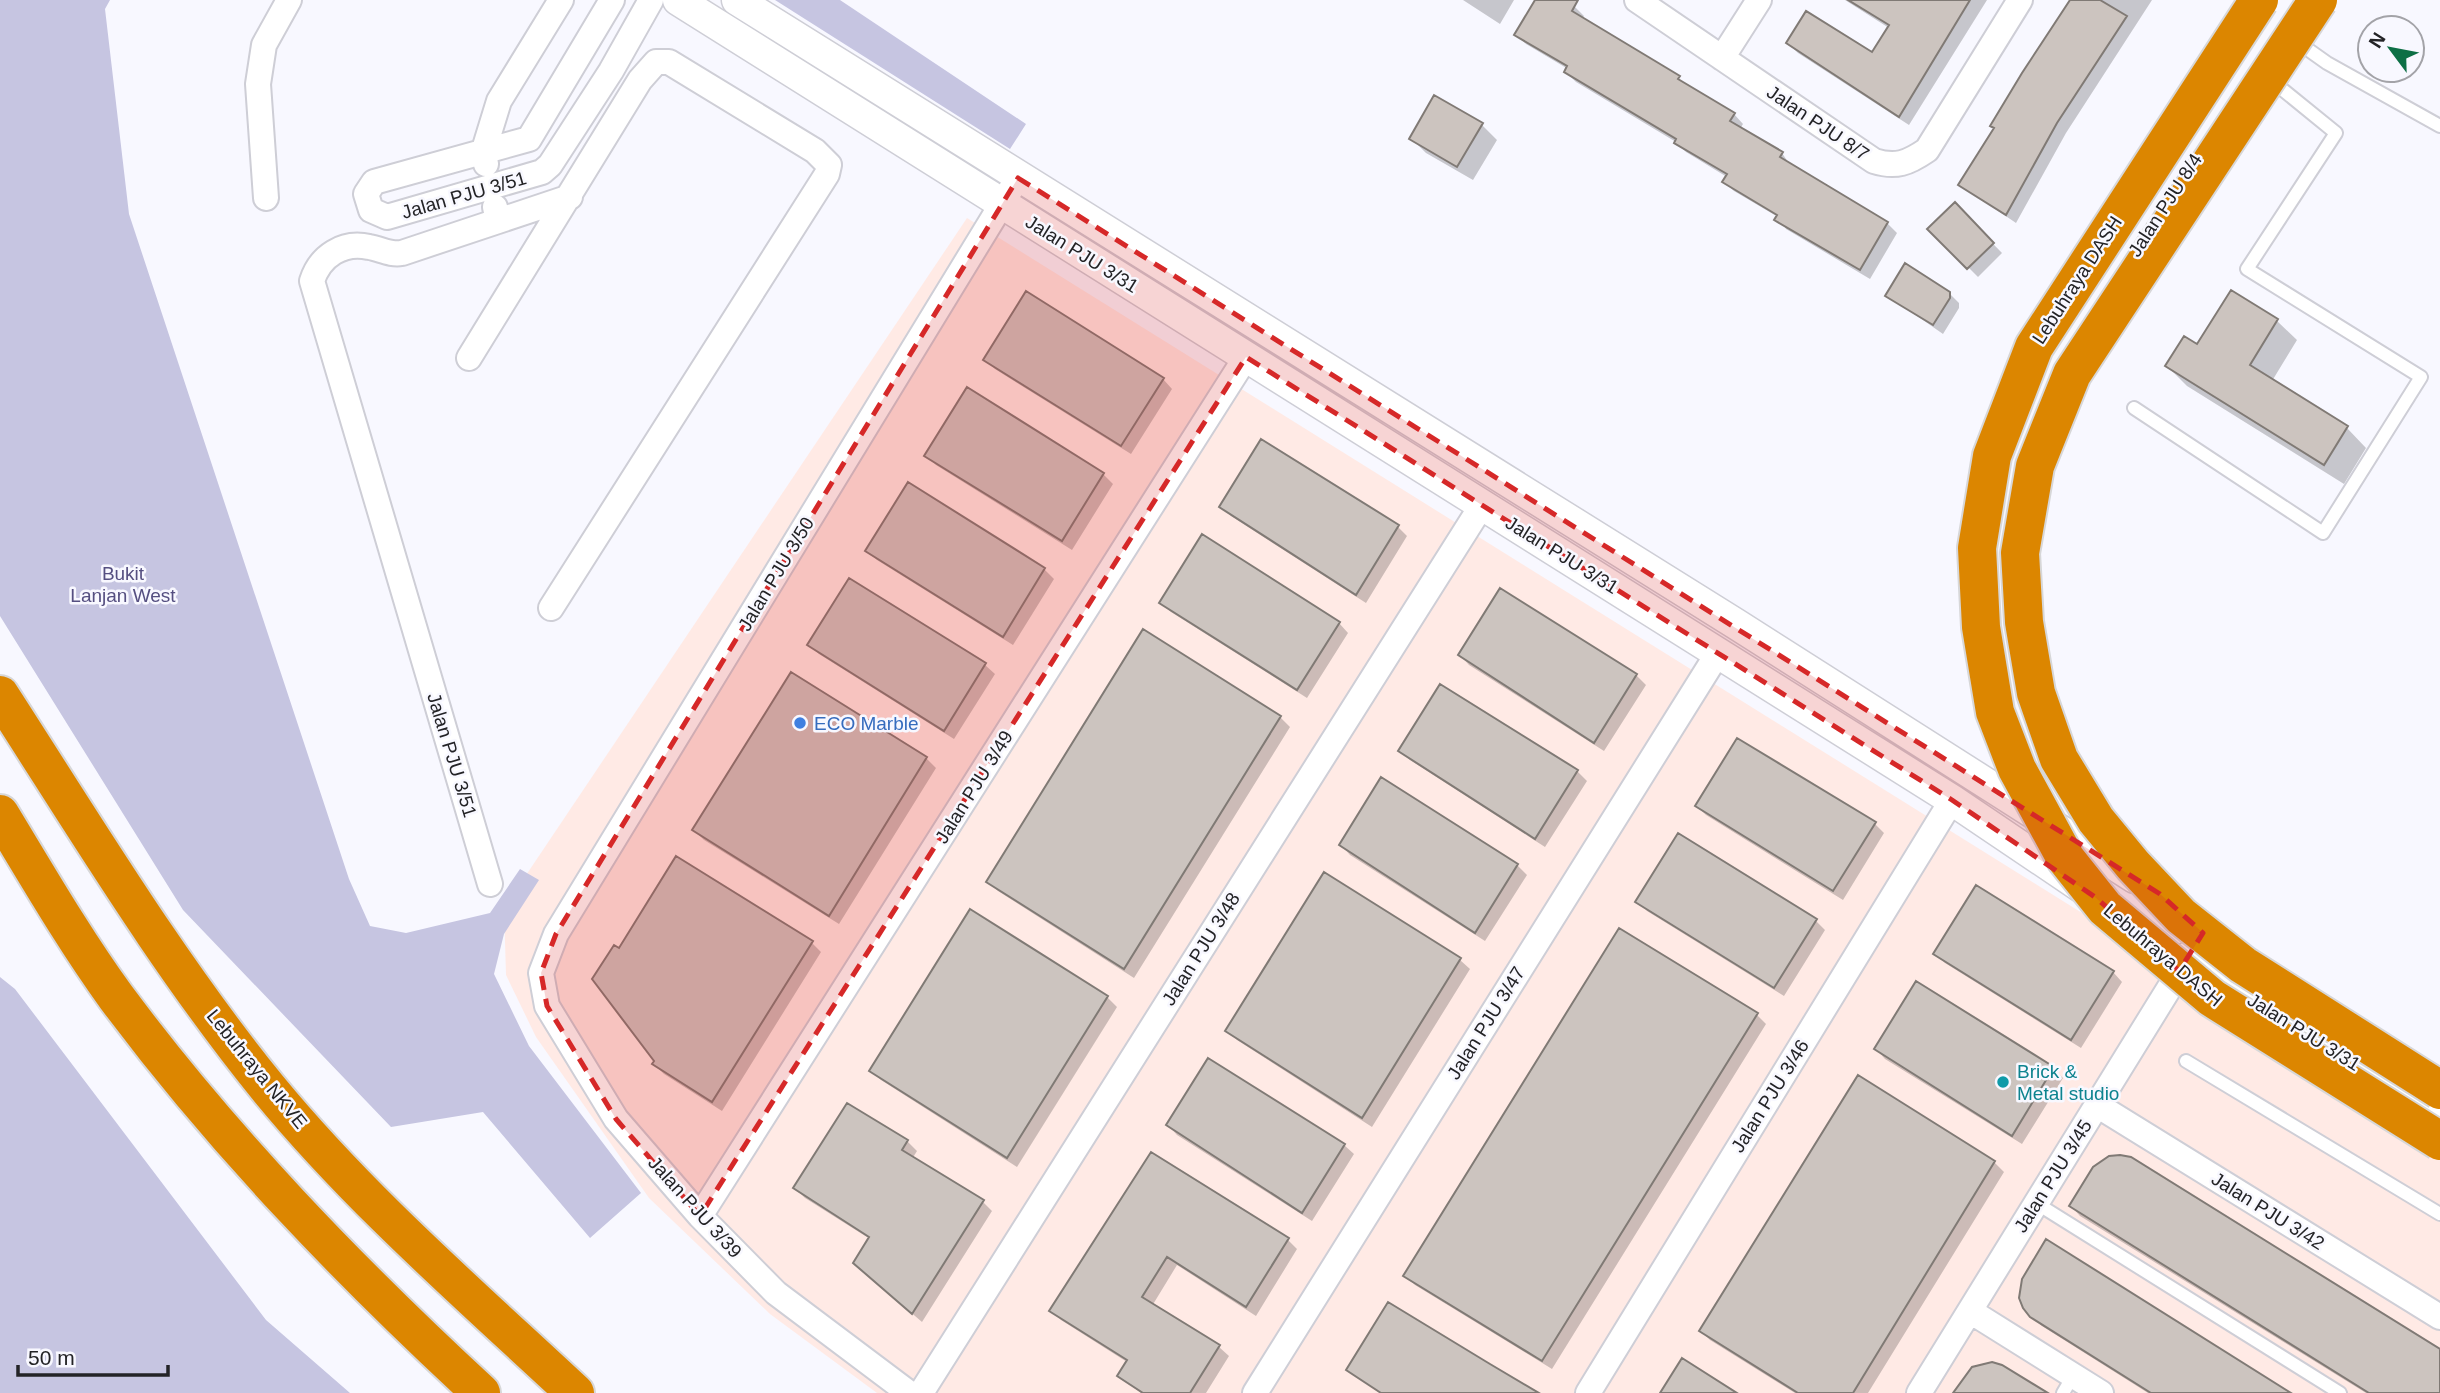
<svg xmlns="http://www.w3.org/2000/svg" width="2440" height="1393" font-family="Arial,sans-serif">
<style>
.industrial{fill:#ffeae5}
.green{fill:#c6c5e1}
.shadow{fill:#0003}
.building{fill:#ccc4bf;stroke:#807a75;stroke-width:2}
.lines{fill:none;stroke-linecap:round;stroke-linejoin:round}
.service-casing{stroke:#ceced6;stroke-width:16}
.minor-casing{stroke:#ceced6;stroke-width:28}
.tertiary-casing{stroke:#ceced6;stroke-width:33}
.motorway-casing{stroke:#d7d7d8;stroke-width:42}
.service{stroke:#fff;stroke-width:12}
.minor{stroke:#fff;stroke-width:24}
.tertiary{stroke:#fff;stroke-width:30}
.motorway{stroke:#dc8600;stroke-width:38}
.motorway-bridge-casing{stroke:#d7d7d8;stroke-width:42;stroke-linecap:butt}
.motorway-bridge{stroke:#dc8600;stroke-width:38}
.marked{fill:#d62828;fill-opacity:0.2;stroke:#d62828;stroke-width:5;stroke-dasharray:14 9;stroke-linejoin:round}
.shop-dot{fill:#3f7fe0;stroke:#f8f8ff;stroke-width:2.5}
.culture-dot{fill:#0f9aa8;stroke:#f8f8ff;stroke-width:2.5}
.labels{text-anchor:middle;dominant-baseline:central;stroke-width:5;stroke-linejoin:round;paint-order:stroke}
.street-label{font-size:19px;fill:#232326;stroke:#f8f8ff}
.park-label{font-size:19px;fill:#554f81;stroke:#f8f8ff}
.shop-label{font-size:19px;fill:#366cbe;stroke:#f8f8ff;text-anchor:start}
.culture-label{font-size:19px;fill:#0d838f;stroke:#f8f8ff;text-anchor:start}
</style>
<rect width="100%" height="100%" fill="#f8f8ff"/>
<path class="industrial" d="M967 218 2440 1136V1393H877L770 1314 649 1198 536 1037 506 975 504 908Z"/>
<path class="green" d="M0 0H110L105 9 129 214 349 879 370 926 406 933 490 913 520 869 539 880 504 934 494 974 529 1046 641 1193 590 1238 483 1112 391 1127 183 910 0 616Z
M775 0H840L1026 124 1010 149Z
M0 977 15 989 266 1320 350 1393H0Z"/>
<path class="shadow" d="M1463 0H1514L1500 24Z
M1537 0H1564L1574 6 1584 16 1582 19 1734 114 1743 124 1740 129 1782 153 1790 165 1887 223 1897 233 1870 279 1786 229 1778 217 1734 191 1724 182 1727 177 1686 152 1676 142 1576 82 1566 72 1568 69 1526 44 1516 34Z
M1845 0H1987L1909 125 1798 53 1788 43 1872 54 1889 28Z
M2071 0H2152L2066 133 2016 223 1960 185Z
M1482 125 1497 140 1473 180 1426 153 1411 138Z
M1955 205 2002 253 1978 277 1930 229Z
M2231 292 2277 321 2297 340 2272 381 2347 428 2366 448 2344 484 2187 386 2167 366 2198 346Z
M1949 293 1959 303V308L1943 334 1887 295Z
M986 360 1163 379 1172 389 1131 454 995 369Z
M967 389 1103 474 1113 484 1072 550 936 465 926 455Z
M1221 506 1398 527 1407 536 1366 603 1231 516Z
M867 551 1044 569 1054 579 1013 645 877 560Z
M1500 590 1636 675 1646 685 1604 751 1469 665 1460 655Z
M1161 603 1339 623 1348 633 1307 698 1171 612Z
M1144 632 1280 717 1290 727 1134 978 998 891 988 882Z
M809 645 985 665 995 674 954 739 819 654Z
M791 674 926 758 936 768 839 924 704 840 694 830Z
M1400 751 1577 771 1587 781 1545 847 1410 760Z
M1697 806 1875 824 1884 833 1843 900 1706 815Z
M1341 845 1517 865 1527 875 1485 941 1350 855Z
M1324 874 1460 960 1470 969 1372 1127 1237 1040 1228 1030Z
M1638 901 1815 920 1825 930 1784 996 1647 911Z
M970 911 1107 997 1117 1007 1017 1167 881 1080 871 1070Z
M812 943 821 952 722 1111 664 1074 654 1064 656 1061 620 951Z
M1935 954 2113 972 2122 982 2081 1048 1945 963Z
M1917 983 2053 1068 2063 1078 2022 1144 1885 1059 1876 1049Z
M1757 1015 1766 1024 1552 1369 1415 1285 1405 1275Z
M1168 1125 1344 1145 1354 1154 1312 1221 1177 1135Z
M907 1141 917 1151 912 1159 983 1202 992 1211 922 1322 865 1273 870 1239 805 1198 795 1188Z
M1151 1154 1288 1240 1297 1249 1256 1316 1177 1265 1152 1306 1219 1347 1229 1356 1206 1393H1141L1119 1376 1127 1362 1061 1320 1052 1310Z
M1994 1162 2004 1172 1868 1393H1795L1710 1340 1701 1331Z
M2071 1206 2440 1351V1393H2366L2080 1216Z
M2031 1316 2287 1393H2148L2042 1326Z
M1348 1370 1532 1393H1380Z"/>
<path class="building" d="M1535 0H1578L1572 11 1680 76 1678 79 1735 113 1730 121 1783 152 1780 157 1888 222 1860 270 1774 220 1777 215 1722 182 1727 174 1674 143 1676 139 1564 72 1567 66 1514 35Z
M1848 0H1970L1899 117 1786 43 1806 11 1872 52 1889 25Z
M2070 0H2100L2127 16 2057 123 2006 215 1958 185 1994 128 1990 126 2022 73Z
M1434 95 1483 123 1457 167 1409 139Z
M1955 202 1994 243 1967 269 1927 229Z
M1905 263 1950 292V298L1933 325 1885 296Z
M2231 290 2278 319 2250 365 2348 426 2324 465 2165 366 2184 336 2197 344Z
M1026 291 1164 378 1121 446 983 360Z
M967 387 1104 473 1062 541 924 456Z
M1261 439 1399 525 1356 595 1219 507Z
M908 482 1045 568 1003 637 865 551Z
M1202 534 1340 622 1297 690 1159 603Z
M849 578 986 663 944 731 807 645Z
M1500 588 1637 674 1594 743 1458 655Z
M1143 629 1281 716 1124 969 986 882Z
M791 672 927 757 829 916 692 830Z
M1440 684 1578 770 1535 839 1398 751Z
M1737 738 1876 822 1833 891 1695 806Z
M1381 777 1518 864 1475 933 1339 845Z
M1678 833 1817 919 1774 988 1635 902Z
M676 856 813 941 712 1102 652 1064 654 1061 592 979 614 945 619 948Z
M1324 872 1461 958 1362 1118 1225 1031Z
M1976 885 2114 971 2071 1040 1933 954Z
M970 909 1108 996 1007 1158 869 1071Z
M1619 928 1758 1013 1542 1361 1403 1276Z
M1916 981 2054 1067 2012 1136 1874 1049Z
M1208 1058 1345 1144 1302 1213 1166 1125Z
M1858 1075 1995 1161 1853 1393H1798L1699 1331Z
M847 1103 908 1140 902 1150 984 1200 912 1314 853 1263 869 1237 793 1188Z
M1151 1152 1289 1238 1246 1307 1167 1257 1142 1297 1220 1345 1190 1393H1143L1117 1376 1127 1360 1049 1311Z
M2120 1155 2131 1157 2440 1349V1393H2369L2069 1206 2093 1167 2109 1156Z
M2046 1239 2291 1393H2151L2030 1317 2023 1308 2019 1298 2022 1279Z
M1388 1302 1490 1364 1539 1393H1381L1346 1370Z
M1682 1358 1737 1393H1660Z
M1992 1362 2002 1365 2048 1393H1953L1972 1367Z"/>
<g class="lines">
<g class="service-casing">
<path id="service" d="M2296 41 2327 63 2440 126
M2134 408 2323 533 2421 377 2247 269 2336 133 2272 81
M2186 1061 2440 1214
M2036 1203 2340 1393
M2063 1393 2073 1376"/>
</g>
<g class="minor-casing">
<path id="minor" d="M612 0 529 139 374 182 366 194 371 210 387 217 542 172 550 165 611 71 651 0
M1637 0 1874 161C1896 168 1908 163 1927 150L2020 0
M1722 58 1759 0
M486 164 483 153 499 101 561 0
M266 198 258 84 264 45 289 0
M495 207 498 221 570 197
M469 358 640 80 656 62H669L815 151 829 165 827 174 551 608
M490 884 312 281C320 256 343 241 369 247 381 249 390 255 402 253L498 221
M2097 1105 2440 1317
M700 1216 1246 357
M1970 1311 2101 1393
M909 1393 776 1293 700 1216 616 1119 547 1006 541 973 556 934 1011 189
M921 1393 1482 505
M1255 1393 1718 653
M1588 1393 1952 800
M1919 1393 2186 961"/>
</g>
<g class="tertiary-casing">
<path id="tertiary" d="M678 0 1952 800 2081 887
M737 0 1736 624 2135 878
M2186 958 2440 1118"/>
</g>
<g class="motorway-casing">
<path id="motorway" d="M0 695C86 828 168 965 268 1088 359 1199 470 1295 575 1393
M0 814C37 875 74 939 116 997 224 1142 349 1271 481 1393"/>
</g>
<use href="#service" class="service"/>
<use href="#minor" class="minor"/>
<use href="#tertiary" class="tertiary"/>
<use href="#motorway" class="motorway"/>
<g class="motorway-bridge-casing">
<path id="motorway-bridge" d="M2259 0 2034 347 1992 456 1977 548 1981 627 1995 712 2017 769 2066 859 2105 908 2212 998 2440 1141
M2318 0 2072 374 2035 466 2020 553 2024 622 2036 693 2059 759 2096 820 2133 865 2181 916 2243 965 2440 1090"/>
</g>
<use href="#motorway-bridge" class="motorway-bridge"/>
</g>
<path class="marked" d="M1018 178 2160 894 2203 933 2179 971 2095 897 1952 800 1246 357 700 1216 616 1119 547 1006 541 973 556 934Z"/>
<circle class="shop-dot" cx="800" cy="723" r="7"/>
<circle class="culture-dot" cx="2003" cy="1082" r="7"/>
<g class="labels">
<g class="street-label">
<text transform="translate(1818 123) rotate(34)">Jalan PJU 8/7</text>
<text transform="translate(464 195) rotate(-16)">Jalan PJU 3/51</text>
<text transform="translate(2165 205) rotate(-57)">Jalan PJU 8/4</text>
<text transform="translate(1082 254) rotate(32)">Jalan PJU 3/31</text>
<text transform="translate(2077 280) rotate(-57)">Lebuhraya DASH</text>
<text transform="translate(1562 555) rotate(32)">Jalan PJU 3/31</text>
<text transform="translate(776 574) rotate(-59)">Jalan PJU 3/50</text>
<text transform="translate(452 755) rotate(73)">Jalan PJU 3/51</text>
<text transform="translate(974 787) rotate(-58)">Jalan PJU 3/49</text>
<text transform="translate(1201 949) rotate(-58)">Jalan PJU 3/48</text>
<text transform="translate(2163 955) rotate(40)">Lebuhraya DASH</text>
<text transform="translate(1486 1023) rotate(-58)">Jalan PJU 3/47</text>
<text transform="translate(2304 1032) rotate(32)">Jalan PJU 3/31</text>
<text transform="translate(257 1069) rotate(51)">Lebuhraya NKVE</text>
<text transform="translate(1770 1096) rotate(-58)">Jalan PJU 3/46</text>
<text transform="translate(2053 1176) rotate(-58)">Jalan PJU 3/45</text>
<text transform="translate(695 1207) rotate(48)">Jalan PJU 3/39</text>
<text transform="translate(2268 1211) rotate(32)">Jalan PJU 3/42</text>
</g>
<g class="park-label">
<text x="123" y="573">Bukit<tspan x="123" dy="22">Lanjan West</tspan></text>
</g>
<g class="shop-label">
<text x="814" y="723">ECO Marble</text>
</g>
<g class="culture-label">
<text x="2017" y="1071">Brick &amp;<tspan x="2017" dy="22">Metal studio</tspan></text>
</g>
</g>
<g transform="translate(2391 49) rotate(302)"><circle r="33" fill="#f8f8ff" stroke="#a3a3a8" stroke-width="2"/>
<path d="M0-5L12 26L0 18L-12 26Z" fill="#0d6f45"/>
<text y="-10" font-size="19" font-weight="bold" text-anchor="middle" fill="#232326">N</text>
</g>
<path d="M18 1365v10h150v-10" fill="none" stroke="#232326" stroke-width="3.5"/>
<text x="28" y="1365" font-size="21" fill="#232326" stroke="#f8f8ff" stroke-width="5" paint-order="stroke">50 m</text>
</svg>
